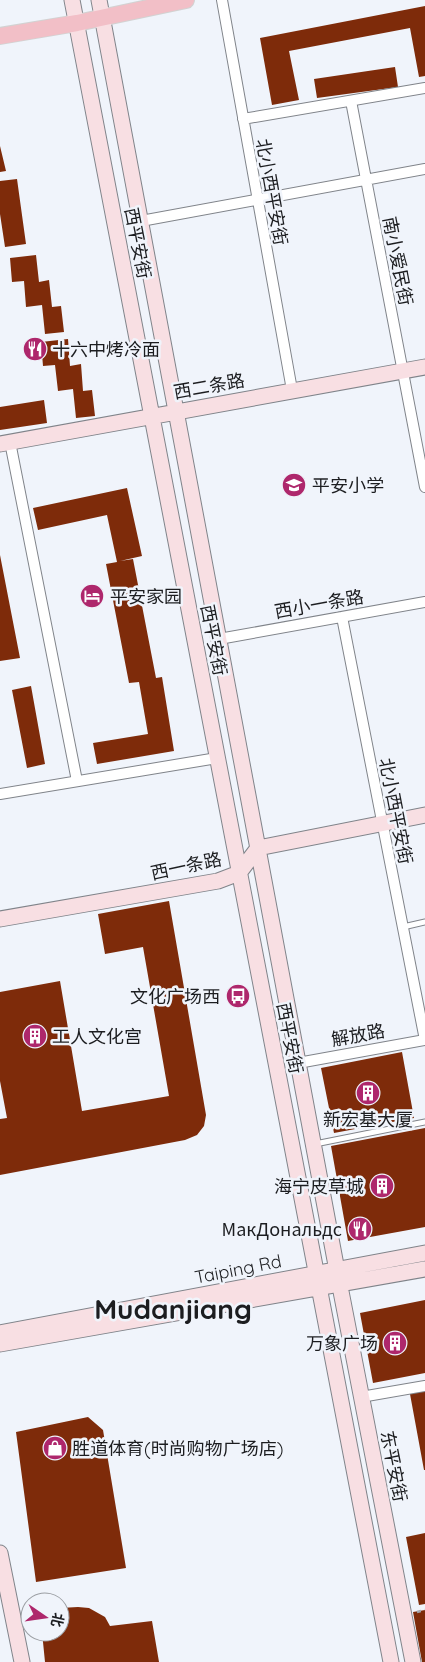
<svg xmlns="http://www.w3.org/2000/svg" width="425" height="1662" font-family="Quicksand,'Noto Sans SC',sans-serif">
<style>
.building{fill:#7e2b0a}
.lines{fill:none;stroke-linecap:round;stroke-linejoin:round}
.lane-casing{stroke:#80848a;stroke-width:7}
.street-casing{stroke:#80848a;stroke-width:12}
.secondary-casing{stroke:#80848a;stroke-width:17}
.primary-casing{stroke:#d2d2d2;stroke-width:18}
.path{stroke:#a3a6ac;stroke-width:2.5;stroke-dasharray:4 4;stroke-linecap:butt}
.lane{stroke:#fff;stroke-width:5}
.street{stroke:#fff;stroke-width:10}
.secondary{stroke:#f8dfe3;stroke-width:15}
.primary{stroke:#f2bfc7;stroke-width:16}
.labels{text-anchor:middle;dominant-baseline:central;stroke-width:5;stroke-linejoin:round;paint-order:stroke}
.street-label{font-size:18px;fill:#1c1d20;stroke:#f0f4fb}
.poi-label{font-size:18px;fill:#1c1d20;stroke:#f0f4fb;text-anchor:start}
.town-label{font-size:28px;font-weight:bold;fill:#1c1d20;stroke:#f0f4fb}
</style>
<rect width="100%" height="100%" fill="#f0f4fb"/>
<path class="building" d="M425 6V76L419 77 410 28 289 51 299 100 272 105 260 38Z
M395 67 398 87 317 98 314 79Z
M0 146 6 171 0 172Z
M17 179 26 244 5 247 0 214V181Z
M36 255 39 282 49 280 52 307 61 306 64 332 45 334 42 305 26 307 24 281 12 282 10 258Z
M68 339 70 366 81 364 83 391 92 390 95 416 76 418 73 389 58 391 55 365 43 366 41 342Z
M44 400 47 423 0 430V407Z
M127 488 142 556 120 561 133 559 156 678 162 677 174 751 97 764 93 743 148 734 139 682 129 683 106 564 117 562 107 515 38 530 33 508Z
M0 555 20 658 0 661Z
M31 686 45 764 27 768 12 690Z
M169 901 206 1115 204 1126 197 1135 185 1140 0 1175V1119L7 1118 0 1081V992L60 981 82 1111 169 1096 143 947 105 954 98 914Z
M402 1052 414 1118 334 1133 321 1068Z
M425 1128V1227L348 1241 331 1146Z
M425 1300V1373L373 1383 360 1313Z
M425 1391V1470H424L410 1394Z
M88 1417 103 1430 126 1568 36 1582 16 1432Z
M425 1533V1604L419 1605 406 1537Z
M78 1607 89 1608 105 1617 110 1626 152 1621 159 1662H45L42 1632H60V1608Z
M425 1610V1662H422L413 1612Z"/>
<g class="lines">
<g class="lane-casing">
<path id="lane" d="M403 927 425 922
M315 1144 425 1122"/>
</g>
<g class="street-casing">
<path id="street" d="M222 0 292 390
M351 101 425 487
M243 119 425 88
M141 221 425 169
M10 442 77 781
M342 617 425 1040
M219 639 425 602
M0 794 217 758
M298 1063 425 1040
M361 1397 425 1386"/>
</g>
<g class="secondary-casing">
<path id="secondary" d="M72 0 391 1662
M99 0 338 1276 413 1662
M0 444 425 367
M0 919 218 881 239 873 258 848 425 815
M0 1333 425 1253
M0 1344 425 1269
M0 1553 22 1662"/>
</g>
<g class="primary-casing">
<path id="primary" d="M0 36 77 23 186 0"/>
</g>
<path class="path" d="M417 1612 425 1610"/>
<use href="#lane" class="lane"/>
<use href="#street" class="street"/>
<use href="#secondary" class="secondary"/>
<use href="#primary" class="primary"/>
</g>
<defs>
<g id="restaurant-disc" transform="scale(1.25)"><circle r="9.5" fill="#ae276c" stroke="#f0f4fb"/><path d="M-5-6h1v4h1v-4h1v4h1v-4h1v5L-1.5 .5V6h-2V.5L-5-1ZM5-6V6H3V1.5H1.5Q1.5-4 5-6Z" fill="#fff"/></g>
<g id="school-disc" transform="scale(1.25)"><circle r="9.5" fill="#ae276c" stroke="#f0f4fb"/><path d="M0-5L7-2L0 1L-7-2ZM-4 1L0 2.5L4 1V4Q0 6-4 4Z" fill="#fff"/></g>
<g id="hotel-disc" transform="scale(1.25)"><circle r="9.5" fill="#ae276c" stroke="#f0f4fb"/><path d="M-6-4.5h1.5V1H6V5H4.5V3h-9V5H-6ZM-4 0a1.8 1.8 0 1 1 3.6 0ZM.5 0V-2.5h3Q6-2.5 6 0Z" fill="#fff"/></g>
<g id="bus-disc" transform="scale(1.25)"><circle r="9.5" fill="#ae276c" stroke="#f0f4fb"/><path d="M-5-6H5V4H4V6H2V4H-2V6H-4V4H-5ZM-3.5-4V0h7V-4ZM-3.5 1.2v1.5H-2V1.2ZM2 1.2v1.5H3.5V1.2Z" fill="#fff"/></g>
<g id="building-disc" transform="scale(1.25)"><circle r="9.5" fill="#ae276c" stroke="#f0f4fb"/><path d="M-4-6H4V6H1V3H-1V6H-4ZM-2.5-4.3h1.7v1.8h-1.7ZM.8-4.3h1.7v1.8H.8ZM-2.5-1h1.7V.8h-1.7ZM.8-1h1.7V.8H.8Z" fill="#fff"/></g>
<g id="shop-disc" transform="scale(1.25)"><circle r="9.5" fill="#ae276c" stroke="#f0f4fb"/><path d="M-5-2.5h2.3a2.7 3.5 0 0 1 5.4 0H5L5.5 6h-11ZM-1.5-2.5h3a1.5 2.3 0 0 0-3 0Z" fill="#fff"/></g>
</defs>
<g fill-rule="evenodd">
<use href="#restaurant-disc" x="35" y="349"/>
<use href="#school-disc" x="294" y="485"/>
<use href="#hotel-disc" x="92" y="596"/>
<use href="#bus-disc" x="238" y="996"/>
<use href="#building-disc" x="35" y="1036"/>
<use href="#building-disc" x="368" y="1093"/>
<use href="#building-disc" x="382" y="1186"/>
<use href="#restaurant-disc" x="360" y="1229"/>
<use href="#building-disc" x="395" y="1343"/>
<use href="#shop-disc" x="55" y="1448"/>
</g>
<g class="labels">
<g class="street-label">
<text transform="translate(272 192) rotate(80)">北小西平安街</text>
<text transform="translate(138 243) rotate(79)">西平安街</text>
<text transform="translate(398 261) rotate(79)">南小爱民街</text>
<text transform="translate(209 386) rotate(-10)">西二条路</text>
<text transform="translate(319 604) rotate(-10)">西小一条路</text>
<text transform="translate(214 640) rotate(79)">西平安街</text>
<text transform="translate(396 811) rotate(79)">北小西平安街</text>
<text transform="translate(186 866) rotate(-12)">西一条路</text>
<text transform="translate(358 1035) rotate(-10)">解放路</text>
<text transform="translate(290 1038) rotate(79)">西平安街</text>
<text transform="translate(238 1269) rotate(-11)">Taiping Rd</text>
<text transform="translate(394 1466) rotate(79)">东平安街</text>
</g>
<g class="poi-label">
<text x="52" y="349">十六中烤冷面</text>
<text x="312" y="485">平安小学</text>
<text x="110" y="596">平安家园</text>
<text x="220" y="996" text-anchor="end">文化广场西</text>
<text x="52" y="1036">工人文化宫</text>
<text x="368" y="1119" text-anchor="middle">新宏基大厦</text>
<text x="364" y="1186" text-anchor="end">海宁皮草城</text>
<text x="342" y="1229" text-anchor="end">МакДональдс</text>
<text x="378" y="1343" text-anchor="end">万象广场</text>
<text x="72" y="1448">胜道体育(时尚购物广场店)</text>
</g>
<g class="town-label">
<text x="173" y="1308">Mudanjiang</text>
</g>
</g>
<g transform="translate(45 1617) rotate(103)"><circle r="24" fill="#f0f4fb" stroke="#9b9ea3"/>
<path d="M0-4L9 19L0 12L-9 19Z" fill="#ae276c"/>
<text y="-8" font-size="14" font-weight="bold" text-anchor="middle" fill="#1c1d20">北</text>
</g>
</svg>
